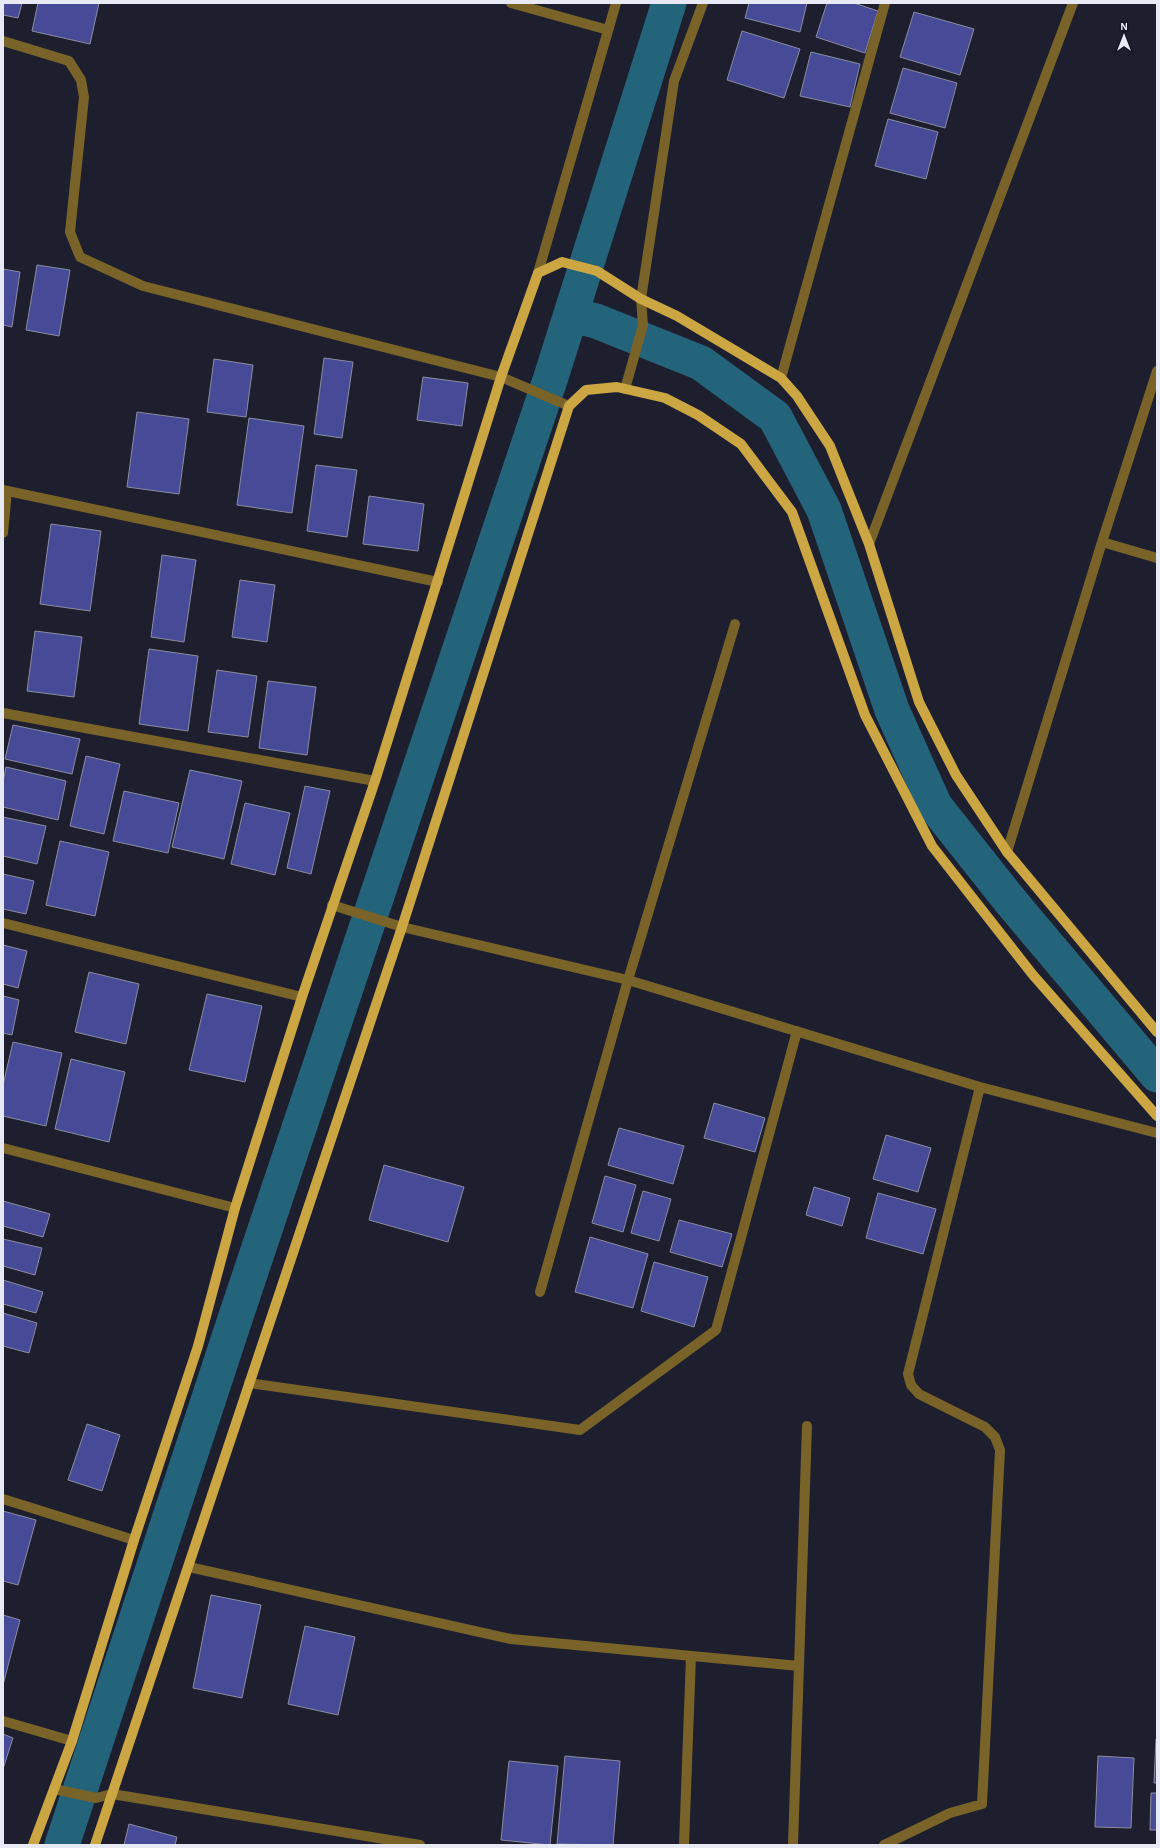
<svg xmlns="http://www.w3.org/2000/svg" width="1160" height="1848" font-family="'Alegreya Sans',sans-serif">
<style>
.lines{fill:none;stroke-linecap:round;stroke-linejoin:round}
.canal{stroke:#23647a;stroke-width:35}
.building{fill:#474a96;stroke:#8a8da0}
.minor{stroke:#796328;stroke-width:10}
.major{stroke:#cba643;stroke-width:10}
</style>
<rect width="100%" height="100%" fill="#1d1f2f"/>
<g class="lines">
<path class="canal" d="M571 315 596 321 701 363 775 417 824 510 892 710 935 806 1012 903 1157 1075
M62 1845 235 1319 551 377 669 3"/>
</g>
<path class="building" d="M3 3H22L18 18 3 15Z
M38 3H99L90 44 32 31Z
M749 3H807L800 32 745 18Z
M827 3H854L878 11 865 53 816 37Z
M914 12 974 29 960 75 900 57Z
M742 31 800 49 784 98 727 80Z
M811 52 860 64 850 107 800 96Z
M903 68 957 83 945 128 890 113Z
M888 119 938 132 926 179 875 166Z
M37 265 70 270 59 336 26 330Z
M3 269 20 272 12 327 3 325Z
M324 358 353 362 342 438 314 434Z
M214 359 253 365 246 417 207 412Z
M423 377 468 383 462 426 417 420Z
M137 412 189 419 179 494 127 487Z
M249 418 304 426 292 513 237 505Z
M316 465 357 470 347 537 307 531Z
M369 496 424 504 418 551 363 544Z
M51 524 101 531 90 611 40 604Z
M162 555 196 560 184 642 151 637Z
M240 580 275 585 267 642 232 637Z
M35 631 82 637 74 697 27 691Z
M149 649 198 656 188 731 139 724Z
M217 670 257 676 248 737 208 732Z
M268 681 316 687 307 755 259 748Z
M13 725 80 739 72 774 5 759Z
M86 756 120 764 104 834 70 826Z
M6 767 66 781 58 820 3 807V782Z
M190 770 242 781 224 859 172 847Z
M305 786 330 791 311 874 287 868Z
M124 791 179 803 168 853 113 841Z
M245 803 290 813 275 875 231 864Z
M3 817 46 826 37 864 3 856Z
M60 841 109 852 95 916 46 905Z
M3 874 34 881 26 914 3 909Z
M3 945 27 951 18 988 3 984Z
M89 972 139 984 126 1044 75 1032Z
M207 994 262 1006 245 1082 189 1070Z
M3 996 19 1000 12 1035 3 1033Z
M13 1042 62 1053 46 1126 3 1116V1085Z
M71 1059 125 1072 109 1142 55 1129Z
M714 1103 765 1118 755 1152 704 1138Z
M619 1128 684 1146 673 1184 608 1165Z
M886 1135 931 1148 918 1192 873 1179Z
M384 1165 464 1187 448 1242 369 1220Z
M605 1176 636 1185 623 1232 592 1223Z
M814 1187 850 1198 842 1226 806 1215Z
M643 1191 671 1199 659 1241 631 1233Z
M878 1193 936 1209 923 1254 866 1238Z
M3 1201 50 1214 43 1237 3 1226Z
M679 1220 732 1234 722 1267 670 1252Z
M590 1237 648 1254 633 1308 575 1292Z
M3 1239 42 1248 35 1275 3 1266Z
M654 1262 708 1277 694 1327 641 1311Z
M3 1280 43 1292 36 1313 3 1304Z
M3 1313 37 1323 29 1353 3 1346Z
M87 1424 120 1435 102 1491 68 1480Z
M3 1511 36 1520 18 1585 3 1581Z
M211 1595 261 1605 242 1698 193 1688Z
M3 1615 20 1620 3 1685Z
M305 1626 355 1637 338 1715 288 1704Z
M3 1734 13 1738 3 1769Z
M1156 1739H1157V1783H1154Z
M565 1756 620 1761 613 1845 557 1844Z
M1098 1756 1134 1758 1131 1828 1095 1827Z
M509 1761 558 1766 550 1845 501 1840Z
M1151 1793H1157V1830H1150Z
M129 1824 177 1837 175 1845H124Z"/>
<g class="lines">
<path class="minor" d="M511 3 608 30
M3 41 69 61 81 80 84 97 70 232 80 257 143 286 501 377 569 406
M538 273 616 3
M781 378 885 3
M625 389 643 325 641 299 674 81 703 3
M3 490 438 582
M3 533 7 491
M1102 542 1157 558
M869 544 1073 3
M3 713 375 781
M1007 852 1102 542 1157 371
M332 905 402 927 628 980 980 1087 1157 1133
M3 923 302 997
M3 1148 235 1208
M540 1292 628 980 735 624
M249 1383 580 1430 716 1330 797 1031
M3 1499 134 1540
M189 1567 511 1639 799 1666
M3 1721 72 1741
M54 1789 96 1798 112 1794 420 1845
M684 1845 691 1656
M793 1845 807 1426
M884 1845 950 1813 982 1804 1000 1450 995 1437 985 1427 919 1394 911 1385 908 1374 980 1087"/>
<path class="major" d="M33 1845 72 1741 134 1540 198 1346 235 1208 302 997 375 781 501 377 538 273 562 262 597 271 641 299 677 316 781 378 797 396 830 446 869 544 919 702 956 775 1007 852 1157 1032
M95 1845 402 927 569 406 586 390 617 387 665 398 698 415 741 444 792 512 865 715 932 846 1033 975 1157 1116"/>
</g>
<rect width="1160" height="1848" fill="none" stroke="#e7e9f4" stroke-width="8"/>
<g transform="translate(1124 36)" stroke="#141625" stroke-width="3" paint-order="stroke">
<path d="M0-3L7 15L0 10L-7 15Z" fill="#e7e9f4"/>
<text y="-6" font-size="11" font-weight="bold" text-anchor="middle" fill="#e7e9f4">N</text>
</g>
</svg>
